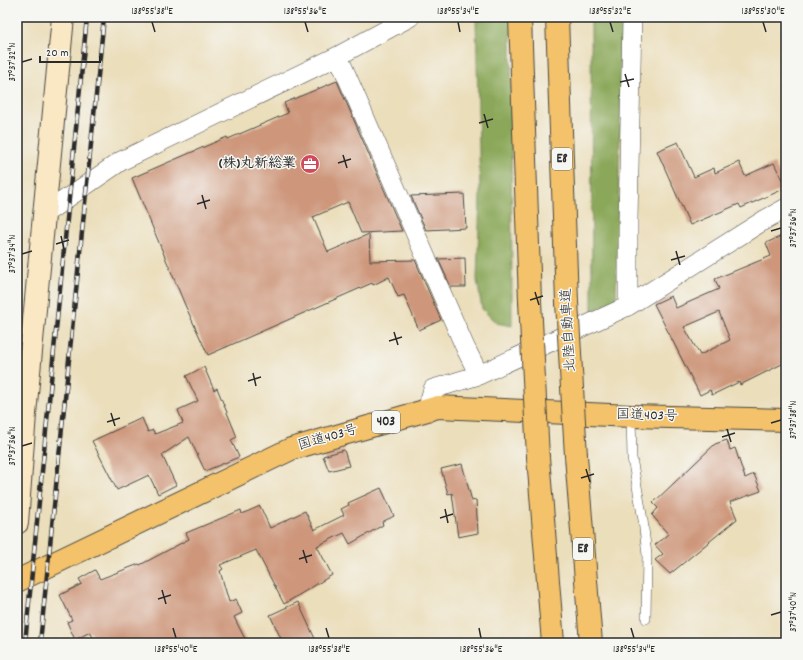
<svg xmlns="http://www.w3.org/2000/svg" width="803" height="660" font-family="Dekko,'Klee One',sans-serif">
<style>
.forest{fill:#8ba85a;stroke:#5b6a42}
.building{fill:#ce977c;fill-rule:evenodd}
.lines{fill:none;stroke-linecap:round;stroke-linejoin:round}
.lane-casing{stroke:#484641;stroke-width:10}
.street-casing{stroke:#484641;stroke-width:20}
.secondary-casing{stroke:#484641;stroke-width:24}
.highway-casing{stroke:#484641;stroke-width:24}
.lane{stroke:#fff;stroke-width:9}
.street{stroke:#fff;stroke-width:19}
.secondary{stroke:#fae7c3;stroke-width:22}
.highway{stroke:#f3c26a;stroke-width:22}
.rail-casing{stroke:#2b2b2b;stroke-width:4.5}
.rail{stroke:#f6f6f2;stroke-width:3;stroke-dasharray:9;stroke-linecap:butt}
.highway-bridge-casing{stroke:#484641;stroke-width:24;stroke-linecap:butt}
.highway-bridge{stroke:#f3c26a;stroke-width:22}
.ticks{fill:none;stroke:#2b2b2b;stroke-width:1.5}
.labels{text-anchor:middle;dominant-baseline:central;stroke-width:3;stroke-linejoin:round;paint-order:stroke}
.shield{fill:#f6f6f2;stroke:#686867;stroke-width:1}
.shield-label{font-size:13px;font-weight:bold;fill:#2b2b2b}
.poi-label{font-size:14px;font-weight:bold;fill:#2b2b2b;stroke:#f6f6f2;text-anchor:end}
.street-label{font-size:14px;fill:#2b2b2b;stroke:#f6f6f2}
.neatline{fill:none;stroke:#2b2b2b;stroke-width:1.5}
.ticks-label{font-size:10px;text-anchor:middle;fill:#2b2b2b}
</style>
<rect width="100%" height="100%" fill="#f6f6f2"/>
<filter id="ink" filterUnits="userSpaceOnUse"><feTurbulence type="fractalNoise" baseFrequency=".025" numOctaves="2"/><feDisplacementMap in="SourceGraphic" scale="8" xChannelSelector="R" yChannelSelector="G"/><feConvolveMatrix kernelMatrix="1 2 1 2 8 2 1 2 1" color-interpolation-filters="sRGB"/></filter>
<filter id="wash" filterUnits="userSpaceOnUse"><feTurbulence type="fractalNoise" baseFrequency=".012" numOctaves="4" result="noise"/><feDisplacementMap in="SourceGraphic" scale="16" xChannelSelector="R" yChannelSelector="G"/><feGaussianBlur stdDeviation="0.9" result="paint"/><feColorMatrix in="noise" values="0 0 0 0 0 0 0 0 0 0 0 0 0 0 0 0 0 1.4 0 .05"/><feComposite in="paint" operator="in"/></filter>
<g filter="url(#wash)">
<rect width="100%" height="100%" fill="#ebdebb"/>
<path class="forest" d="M476 17H511L512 326 496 323 482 309 477 280 480 196Z
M591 17H623L616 300 592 311Z"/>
<g id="blocks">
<path class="building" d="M337 81 402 231 361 233 348 202 313 217 328 252 369 234 370 261 415 260 441 320 419 330 404 295 398 297 389 277 373 285 372 283 208 355 185 305 132 178 227 137 228 139 288 113 284 103Z
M678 142 694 177 714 168 715 173 739 162 745 176 774 163 786 188 741 208 739 204 690 225 657 151Z
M464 194 466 228 426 230 411 196Z
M786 234V362L740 385 739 382 712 395 710 390 700 395 654 304 671 296 676 308 719 289 715 279 771 256 766 243ZM719 312 730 340 700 355 684 327Z
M465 258 466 287H451L438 259Z
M204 367 214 390 217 388 237 437 231 440 239 457 205 471 189 437 162 455 176 485 158 494 149 475 117 490 92 441 142 418 148 432 153 430 155 434 183 423 178 410 198 401 186 376Z
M727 440 730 450 735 448 745 478 754 474 761 491 730 502 737 519 670 574 655 560 663 554 655 545 668 534 652 515 658 508 653 503 715 444Z
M344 450 349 466 329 471 323 456Z
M462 464 472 501 476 500 478 533 458 537 452 493 448 494 441 469Z
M381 488 394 516 382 522 383 525 350 544 344 533 317 546 332 575 284 604 256 550 220 565 223 569 220 571 229 602 236 599 242 613 234 617 247 643H96L90 632 75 640 67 622 72 620 60 595 82 584 79 579 95 570 100 579 139 564 140 565 189 539 186 533 241 510 242 514 260 506 270 528 305 511 314 530 344 515 341 509 349 505 348 503Z
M298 602 317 643H283L270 615Z"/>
</g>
</g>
<g filter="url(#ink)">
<use href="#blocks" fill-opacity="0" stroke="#484641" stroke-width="1"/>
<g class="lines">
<g class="lane-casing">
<path id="lane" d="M631 416 632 458 643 520 647 555 646 619"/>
</g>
<g class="street-casing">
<path id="street" d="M338 56 465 347 479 375
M44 214 121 161 338 56 410 17
M628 306V221L632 17
M427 410 433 389 479 375 628 306 766 219 786 208"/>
</g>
<g class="secondary-casing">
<path id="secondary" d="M17 523 25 414 63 17"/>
</g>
<g class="highway-casing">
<path id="highway" d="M520 17 530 301
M557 17 567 302
M576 456 591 643
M538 457 553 643
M17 581 291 449 438 407 631 416 786 420"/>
</g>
<use href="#lane" class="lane"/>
<use href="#street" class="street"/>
<use href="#secondary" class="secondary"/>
<use href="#highway" class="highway"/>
<g class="rail-casing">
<path id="rail" d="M25 643 87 17
M40 643 104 17"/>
</g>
<use href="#rail" class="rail"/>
<g class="highway-bridge-casing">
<path id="highway-bridge" d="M530 301 538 457
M567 302 576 456"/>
</g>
<use href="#highway-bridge" class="highway-bridge"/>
</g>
</g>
<path class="ticks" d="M152 22 155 32M305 22 308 32M458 22 460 32M610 22 613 32M763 22 766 32M22 62 32 59M625 74 629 87M620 82 634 79M484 114 488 128M479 123 493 119M343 155 347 168M338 163 351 159M202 195 206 209M197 204 210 200M771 231 781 228M61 236 64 249M56 244 69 240M676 251 680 265M22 254 32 251M671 260 685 256M535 292 539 305M530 300 543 296M394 332 398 345M389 341 402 337M253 373 256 386M248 381 261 377M111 413 115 426M107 422 120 418M771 423 781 420M727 429 731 442M722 437 735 433M22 446 32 443M586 469 590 482M581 478 594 474M445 509 448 523M440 518 453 514M303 550 307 563M299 559 312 555M162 590 166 604M158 599 171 595M771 615 781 612M173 628 176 638M326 628 329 638M479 628 481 638M631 628 634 638"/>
<defs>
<g id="office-disc" transform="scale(1)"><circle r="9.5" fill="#d1495b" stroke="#f6f6f2"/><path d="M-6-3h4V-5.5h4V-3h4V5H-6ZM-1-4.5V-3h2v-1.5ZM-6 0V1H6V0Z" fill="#fff"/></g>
</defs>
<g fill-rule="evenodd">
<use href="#office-disc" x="310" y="164"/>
</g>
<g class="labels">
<g class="shield">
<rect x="552" y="148" width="20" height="22" rx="3"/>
<rect x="372" y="411" width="28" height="22" rx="3"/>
<rect x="573" y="538" width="20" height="22" rx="3"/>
</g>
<g class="shield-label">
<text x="562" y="159">E8</text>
<text x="386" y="422">403</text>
<text x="583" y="549">E8</text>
</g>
<g class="poi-label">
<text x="296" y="164">(株)丸新総業</text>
</g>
<g class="street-label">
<text transform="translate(569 330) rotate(-93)">北陸自動車道</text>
<text transform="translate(647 416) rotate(2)">国道403号</text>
<text transform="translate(328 438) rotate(-16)">国道403号</text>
</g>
</g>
<rect width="803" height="660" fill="none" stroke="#f6f6f2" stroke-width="44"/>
<path d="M40 56v6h60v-6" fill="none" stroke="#2b2b2b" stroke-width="2"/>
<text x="46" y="56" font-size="12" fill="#2b2b2b" stroke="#f6f6f2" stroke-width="3" paint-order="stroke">20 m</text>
<rect x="22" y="22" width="759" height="616" class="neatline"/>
<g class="ticks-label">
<text x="152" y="14">138°55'38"E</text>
<text x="305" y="14">138°55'36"E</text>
<text x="458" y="14">138°55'34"E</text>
<text x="610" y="14">138°55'32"E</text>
<text x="763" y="14">138°55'30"E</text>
<text transform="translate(11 62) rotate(-90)" y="4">37°37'32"N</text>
<text transform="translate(792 228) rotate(-90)" y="4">37°37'36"N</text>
<text transform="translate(11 254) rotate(-90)" y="4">37°37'34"N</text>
<text transform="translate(792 420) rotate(-90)" y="4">37°37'38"N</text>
<text transform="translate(11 446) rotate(-90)" y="4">37°37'36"N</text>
<text transform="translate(792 612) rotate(-90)" y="4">37°37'40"N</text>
<text x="176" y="652">138°55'40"E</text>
<text x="329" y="652">138°55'38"E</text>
<text x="481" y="652">138°55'36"E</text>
<text x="634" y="652">138°55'34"E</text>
</g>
</svg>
